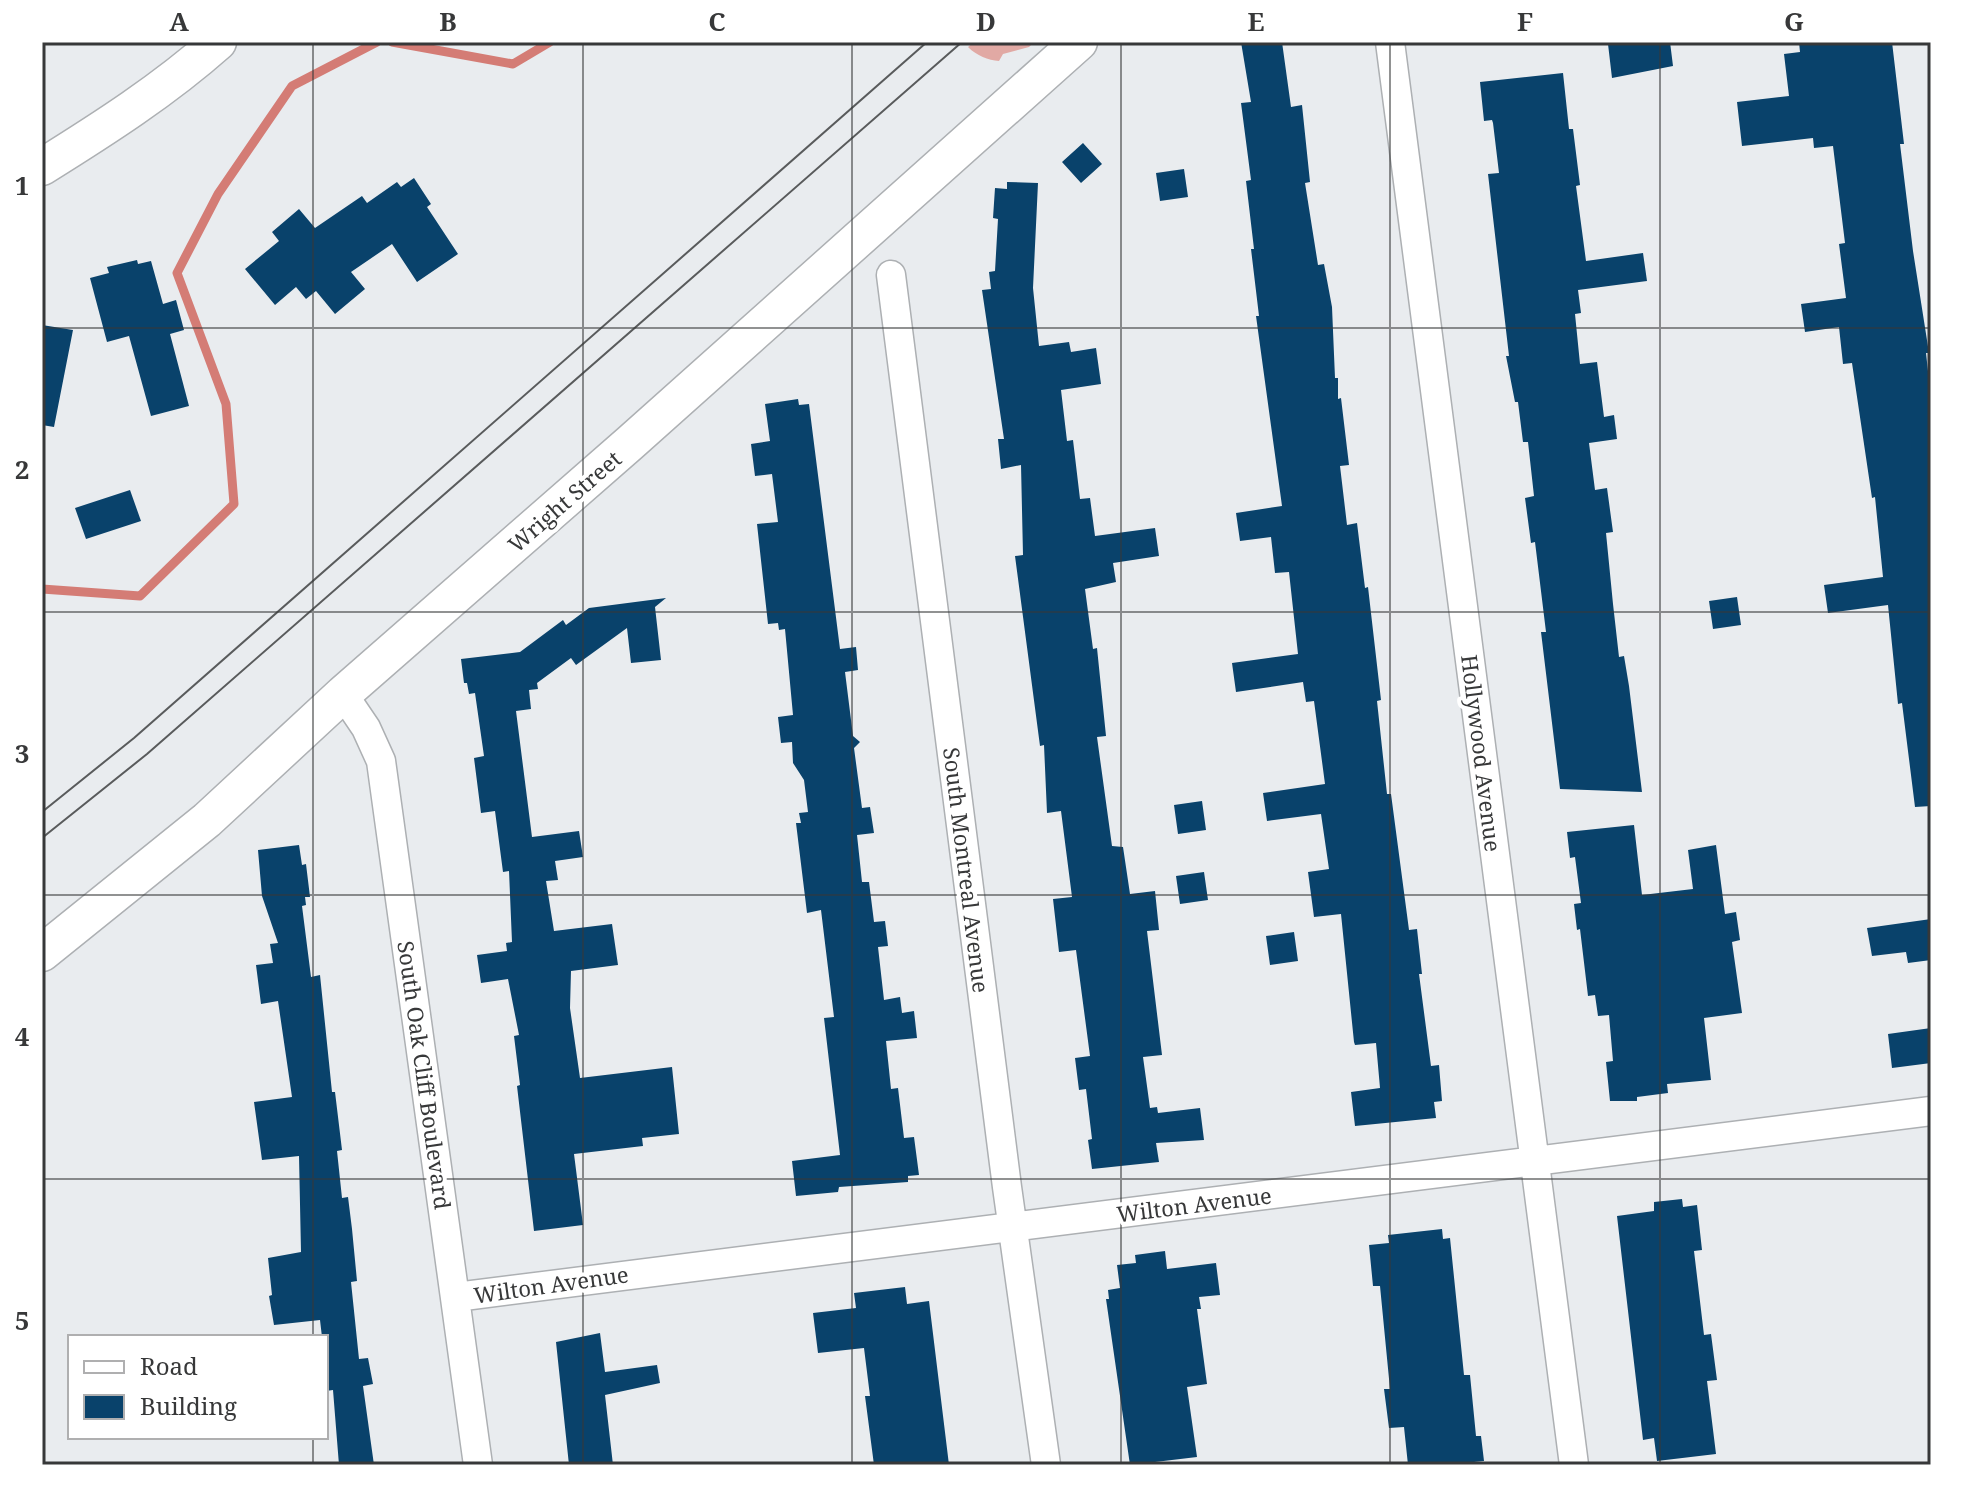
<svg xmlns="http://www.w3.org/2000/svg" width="1973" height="1507" font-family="'Noto Serif',serif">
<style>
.green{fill:#e1a9a4}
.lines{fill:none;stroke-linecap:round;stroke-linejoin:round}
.stream{stroke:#d47c75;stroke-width:9}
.building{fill:#09426b}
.minor-casing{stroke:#adb0b3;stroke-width:31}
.tertiary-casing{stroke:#adb0b3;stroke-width:39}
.minor{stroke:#fff;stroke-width:28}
.tertiary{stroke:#fff;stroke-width:36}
.tram{stroke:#595b5c;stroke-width:2}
.grid{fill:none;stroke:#373839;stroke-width:2;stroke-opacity:0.55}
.labels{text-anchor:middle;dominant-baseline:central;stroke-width:8;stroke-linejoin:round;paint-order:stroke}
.street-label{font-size:22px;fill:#373839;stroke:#fff}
.neatline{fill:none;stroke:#373839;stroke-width:3}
.grid-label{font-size:26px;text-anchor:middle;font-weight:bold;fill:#373839}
</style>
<rect width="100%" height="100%" fill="#e9ecef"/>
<path class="green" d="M974 42H1034L1029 47 1003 54 999 61C988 60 977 56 968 47Z"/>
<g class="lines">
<path class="stream" d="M392 42 513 64 550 42
M42 589 140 596 234 504 226 404 177 273 218 194 292 86 377 42"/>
</g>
<path class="building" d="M1241 42H1282L1291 107 1302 105 1310 182 1305 183 1318 265 1324 264 1332 307 1335 378H1338V399L1341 398 1349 465 1340 466 1347 525 1357 523 1365 588 1368 587 1381 700 1377 701 1387 794H1391L1409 930 1417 929 1422 974H1419L1431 1066 1439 1065 1442 1101 1434 1102 1436 1118 1355 1126 1351 1092 1380 1088 1376 1043 1355 1045 1354 1042 1341 914 1314 917 1308 872 1329 869 1321 814 1267 821 1263 793 1325 784 1314 701 1306 702 1303 682 1236 692 1232 663 1298 654 1289 572 1275 573 1271 537 1240 541 1236 513 1282 506 1256 316H1259L1251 249H1254L1246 181 1251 180 1241 103 1251 102Z
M1624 42H1670L1673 66 1612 78 1608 44Z
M1799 42H1892L1904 144H1900L1913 251 1929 353H1926L1931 398V806L1915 807 1902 703 1898 704 1888 605 1828 613 1824 585 1883 577 1875 497 1872 498 1852 363 1843 364 1839 327 1805 332 1801 304 1846 298 1839 244 1845 243 1833 146 1814 148 1813 138 1742 146 1737 102 1789 96 1784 54 1800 52Z
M1563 73 1569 129H1573L1580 185 1576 186 1586 261 1643 253 1647 281 1578 290 1581 313 1575 314 1580 364 1597 362 1604 417 1614 415 1617 439 1589 443 1595 490 1607 488 1613 532 1606 533 1613 604 1619 657 1624 656 1629 686 1642 792 1560 789 1541 632H1546L1535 542 1531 543 1525 498 1534 496 1528 442H1523L1518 402H1515L1506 356H1509L1488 174 1499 173 1493 123 1492 120 1484 121 1480 82Z
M1083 143 1102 164 1081 183 1062 162Z
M1184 169 1188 197 1160 201 1156 173Z
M414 178 431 204 427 207 458 254 417 282 392 244 351 272 365 289 335 314 316 291 306 299 296 287 275 305 245 269 279 241 272 232 299 209 315 228 362 196 367 203 397 182 401 187Z
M1007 182 1038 183 1033 288 1039 346 1069 342 1071 352 1096 348 1101 384 1061 390 1067 441 1073 440 1080 499 1090 498 1095 536 1155 528 1159 556 1113 563 1116 582 1085 589 1093 649 1097 648 1106 736 1097 737 1112 846 1123 847 1130 894 1155 891 1159 930 1147 931 1162 1055 1143 1057 1150 1108 1157 1107 1158 1113 1200 1108 1204 1140 1156 1143 1159 1162 1092 1169 1088 1140 1092 1139 1086 1089 1079 1090 1075 1058 1090 1056 1076 950 1059 952 1053 899 1072 897 1061 811 1047 813 1044 745 1040 746 1015 556 1023 555 1021 465 1001 469 998 439H1004L982 290 991 289 989 272 995 271 998 219 993 218 995 188 1007 189Z
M137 260 138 264 151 261 163 304 176 300 184 330 170 334 189 406 151 416 129 336 107 342 90 278 109 273 107 267Z
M42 325 73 330 54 427 42 425Z
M798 399 799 405 809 404 840 649 856 647 858 670 845 672 853 736 860 742 854 748 862 808 870 807 874 833 857 835 862 882H869L874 922 885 921 888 946 878 947 884 1000 900 997 902 1013 914 1011 917 1038 886 1041 891 1089 898 1088 904 1138 914 1137 919 1175 908 1176V1182L839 1187 838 1192 796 1196 792 1161 840 1155 824 1018 834 1017 833 1009 821 910 807 913 796 823H801L799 813 808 812 804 780 793 763 792 742 781 743 778 717 793 715 785 629 779 630 778 623 768 624 757 524 778 522 772 474 755 476 751 444 770 441 765 404Z
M130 490 141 521 86 539 75 508Z
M1737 597 1741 625 1713 629 1709 601Z
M666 598 655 607 661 660 631 663 627 628 576 665 571 658 537 683 538 689 529 690 531 709 516 711 532 837 579 831 583 857 555 861 558 880 546 881 554 931 612 924 618 965 571 971 570 1008 580 1078 672 1067 679 1134 642 1138 643 1146 574 1154 583 1225 534 1231 517 1086 520 1085 514 1036 519 1035 508 979 481 983 477 955 507 951 506 943 512 942 509 871 503 872 495 811 481 813 474 758 484 756 475 693 469 694 467 683H464L461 659 520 652 563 620 566 625 589 608Z
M1202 801 1206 830 1178 834 1174 805Z
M1634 825 1642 895 1693 889 1688 850 1716 845 1725 914 1736 912 1740 940 1732 942 1742 1013 1704 1018 1711 1080 1667 1084 1668 1093 1637 1097V1101H1610L1606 1062 1613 1061 1609 1015 1598 1016 1595 995 1588 996 1580 929 1577 930 1574 904 1581 903 1575 857 1570 858 1567 832Z
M299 845 302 865 306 864 310 897H305L306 905 302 906 311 977 320 975 332 1092H335L342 1150 337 1151 342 1198 348 1197 352 1229 357 1281 351 1282 359 1359 368 1358 373 1384 363 1386 374 1465H339L333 1390 326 1391V1337H322L320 1320 274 1325 269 1296 272 1295 268 1258 301 1252 299 1156 262 1160 254 1102 292 1097 278 1001 261 1004 256 965 273 963 270 944 278 943 262 896 258 850Z
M1204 872 1208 900 1180 904 1176 876Z
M1931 919V960L1908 963 1906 952 1872 956 1867 928Z
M1294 932 1298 961 1270 965 1266 936Z
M1931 1028V1063L1892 1068 1888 1034Z
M1682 1199 1683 1207 1697 1205 1702 1250 1694 1251 1704 1335 1711 1334 1717 1380 1707 1381 1716 1454 1657 1461 1654 1438 1643 1440 1617 1216 1654 1211V1202Z
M1442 1229 1443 1239 1450 1238 1464 1375H1470L1476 1436H1481L1484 1461 1474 1462V1465H1408L1404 1427 1389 1428 1384 1389H1390L1380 1286H1373L1369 1245 1389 1243 1388 1235Z
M1165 1251 1167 1269 1216 1263 1220 1295 1199 1297 1201 1309H1197L1207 1384 1187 1387 1197 1457 1130 1465 1106 1299H1109L1108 1290 1120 1288 1117 1265 1136 1263 1135 1255Z
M905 1287 907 1304 929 1301 949 1465H874L865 1396H870L864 1348 818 1353 813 1313 856 1308 854 1293Z
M600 1333 605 1372 657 1365 660 1383 605 1395 613 1465H569L556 1342Z"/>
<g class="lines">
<g class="minor-casing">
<path id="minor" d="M1390 42 1574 1465
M891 275 1007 1187 1046 1465
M343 694 366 728 381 761 478 1465
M456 1297 1931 1111"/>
</g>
<g class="tertiary-casing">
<path id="tertiary" d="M42 167C103 129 164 90 218 42
M42 953 207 820 343 694 630 443 1079 42"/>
</g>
<use href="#minor" class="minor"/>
<use href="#tertiary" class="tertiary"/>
<path class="tram" d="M42 812 134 738 927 42
M42 838 147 754 962 42"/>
</g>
<path class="grid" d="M313 42V1337M583 42V1465M852 42V1465M1121 42V1465M1390 42V1465M1660 42V1465M42 328H1931M42 612H1931M42 895H1931M42 1179H1931M313 1437V1465"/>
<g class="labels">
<g class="street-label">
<text transform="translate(564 501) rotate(-41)">Wright Street</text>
<text transform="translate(1482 753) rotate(83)">Hollywood Avenue</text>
<text transform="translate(967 870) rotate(83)">South Montreal Avenue</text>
<text transform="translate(425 1075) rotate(82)">South Oak Cliff Boulevard</text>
<text transform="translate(1194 1204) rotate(-7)">Wilton Avenue</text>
<text transform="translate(551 1284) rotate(-8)">Wilton Avenue</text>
</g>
</g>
<rect width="1973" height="1507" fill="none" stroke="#ffffff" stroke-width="88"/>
<rect x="68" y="1335" width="260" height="104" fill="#ffffff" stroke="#afafb0" stroke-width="2"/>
<rect x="84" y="1361" width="40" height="12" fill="#ffffff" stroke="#afafb0" stroke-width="2"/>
<text x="140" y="1375" font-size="24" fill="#373839">Road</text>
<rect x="84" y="1395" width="40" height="24" fill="#09426b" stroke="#afafb0" stroke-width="2"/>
<text x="140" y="1415" font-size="24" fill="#373839">Building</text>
<rect x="44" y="44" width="1885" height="1419" class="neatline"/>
<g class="grid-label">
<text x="179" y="31">A</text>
<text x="448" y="31">B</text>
<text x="717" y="31">C</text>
<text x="986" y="31">D</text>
<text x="1256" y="31">E</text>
<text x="1525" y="31">F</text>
<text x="1794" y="31">G</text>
<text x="22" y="195">1</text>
<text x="22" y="479">2</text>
<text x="22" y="763">3</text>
<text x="22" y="1046">4</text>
<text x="22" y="1330">5</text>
</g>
</svg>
